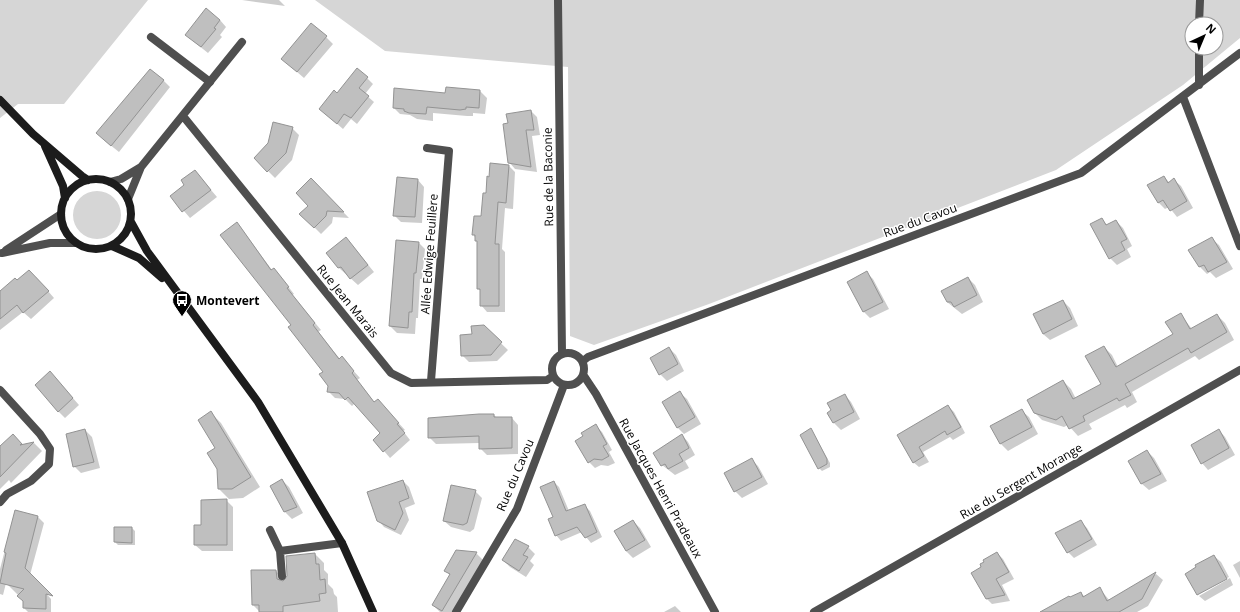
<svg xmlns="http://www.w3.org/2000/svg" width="1240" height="612" font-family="'Open Sans',sans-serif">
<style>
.green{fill:#d6d6d6;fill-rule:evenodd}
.shadow{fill:#0003}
.building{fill:#bfbfbf;stroke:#939393}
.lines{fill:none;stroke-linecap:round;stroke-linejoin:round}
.service{stroke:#4f4f4f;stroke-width:8}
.minor{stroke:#4f4f4f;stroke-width:8}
.secondary{stroke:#1c1c1c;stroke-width:8}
.labels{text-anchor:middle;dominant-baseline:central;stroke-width:3;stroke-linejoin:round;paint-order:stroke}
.street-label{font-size:12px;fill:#000;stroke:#fff}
.poi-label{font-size:12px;font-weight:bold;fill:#000;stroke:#fff;text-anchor:start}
</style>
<rect width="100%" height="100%" fill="#fff"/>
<path class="green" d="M0 0H148L64 104H18L0 118Z
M315 0H1240V38L1183 85 1056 170 709 304 594 345 570 336 568 67 385 51ZM1192 24H1216V48H1192Z
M73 215a24 24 0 1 1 48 0a24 24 0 1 1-48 0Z"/>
<path class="shadow" d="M242 0H279L285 6Z
M220 20 226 27 220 35 222 37 208 53 193 41Z
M326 37 333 44 304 78 282 59Z
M367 78 373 84 365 94 374 102 357 124 351 119 343 129 320 109 337 94Z
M163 80 170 87 119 152 104 140Z
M480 91 487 98 485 114 473 113V116H467L433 113V121L417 119 410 115 400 114 394 108 446 94Z
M531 111 537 117 540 135 532 136 537 172 515 169 509 162V124Z
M292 128 299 135 292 160 275 178 255 158Z
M509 166 515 172 513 209 505 208 502 249 505 252V312H487L481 305V291L478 289V243L473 234 482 217 490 178Z
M195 171 217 197 190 218 171 196 186 185Z
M1164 177 1170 183 1174 180 1181 186 1193 208 1177 217 1169 207 1165 209 1159 203Z
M311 179 349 218 333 217 332 223 321 234 301 214 309 206Z
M418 180 424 187 422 223 401 222 394 215Z
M1102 219 1108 226 1116 221 1123 228 1132 246 1127 249 1131 257 1117 265 1110 258 1092 225Z
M237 223 272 270 280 276 294 294 292 295 321 330 318 332 340 359 342 358 360 378 357 380 375 403 384 407 405 430 403 431 410 440 390 458 384 451 382 433 355 403 352 406 345 399 335 398 328 391 329 386 324 372 292 325Z
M1212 239 1219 245 1233 269 1216 278 1210 272 1207 274 1200 267 1190 251Z
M419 243 425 249 422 279H420L418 318H416L415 334 397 333 390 326Z
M352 245 374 272 358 285 339 268Z
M867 273 873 279 889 309 870 318 864 312 848 282Z
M36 277 54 298 31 319 23 312 0 330V291L17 282Z
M968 278 975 285 983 302 962 314 947 302Z
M1063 301 1070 308 1078 326 1050 340 1043 334Z
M1181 315 1192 329 1217 315 1225 323 1234 340 1199 360 1195 356 1132 392 1137 402 1127 408 1125 405 1089 424 1092 429 1078 436 1068 425 1064 427 1042 420 1034 412 1063 381 1071 389 1076 399 1102 385 1104 347 1112 355 1118 367 1174 335Z
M483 326 508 350 497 361 469 362 462 355 473 335Z
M669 348 676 355 684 371 667 381 660 374Z
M57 380 79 405 65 418 58 411Z
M680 393 687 399 701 424 684 434 678 428Z
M845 395 851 402 860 419 841 430 834 423 829 413Z
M948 406 954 412 965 433 953 440 950 437 923 452 929 462 919 467 913 462 898 435Z
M1022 411 1029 417 1038 434 1008 451 1001 444 992 427Z
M211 413 221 423 260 487 243 498 229 499 219 489 217 448Z
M494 415 497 418H512L518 425V454L487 455 480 448V443L436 444 429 437Z
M596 426 602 432 612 450 609 452 615 463 608 466 601 465 595 468 589 462 584 437Z
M85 430 92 437 100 468 81 473 74 466Z
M811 430 830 463V467L822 471 819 468Z
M1219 430 1225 437 1235 455 1208 470 1202 463Z
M13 435 23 446 34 443 42 451 11 483 9 480 0 489V447Z
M682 435 688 442 695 455 685 461 689 468 675 475 662 465Z
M1147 451 1154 458 1167 481 1149 490 1142 484 1129 461Z
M751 459 758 466 768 484 742 498 735 491Z
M282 480 289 487 303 513 292 519 285 512 271 486Z
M403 481 409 487 415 504 405 508 409 520 401 535 384 527 378 520Z
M554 482 559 487 569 511 585 506 590 511 602 537 591 543 582 532 561 541 556 535Z
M475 491 482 498 474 529 470 532 451 527 444 521Z
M226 500 233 507V551H202L195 545V526H202Z
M15 511 38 517 44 523 30 575 51 599V612H28L24 608V601L6 583 3 595 0 594V569Z
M633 521 640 528 651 547 633 558 626 551 615 531Z
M1081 522 1087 528 1097 545 1074 558 1068 552Z
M132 528 135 531V545H118L115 542Z
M528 547 535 554 530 561 534 565 526 577 510 567 503 560Z
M476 553 486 563 458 612H440L433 605 450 575 446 571Z
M997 553 1003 559 1014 579 1002 585 1010 601 992 604 986 598 983 567Z
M315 554 324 563V570L328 574V584L333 589 334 594 337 597 338 612H260L253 605 276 571 285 580Z
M1214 556 1221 562 1229 577 1199 593V595L1187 574Z
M1240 561V578L1233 565Z
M1156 574 1163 580 1148 606 1137 612H1042L1081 593 1085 597 1100 589 1110 601Z
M1230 578 1233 585 1205 601 1199 596Z
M675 606 681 612H664Z"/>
<path class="building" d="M206 8 220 20 214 28 216 29 201 47 185 35Z
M311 23 327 36 297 72 281 59Z
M357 68 368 77 359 88 369 96 351 118 344 114 337 124 319 109 334 90 337 93Z
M150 69 164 80 111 146 96 133Z
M446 87 480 90 479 108 466 107V109L460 110 427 107 426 114 409 113 404 111V109L393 108 394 88 445 93Z
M531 110 534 130H526L531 167 508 163 503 124 508 123 506 114Z
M273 122 293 127 286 153 267 172 254 158 268 143Z
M490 163 509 165 506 203 498 202 495 244H499V306H480V289H477V241H475V235H472L474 216H481L483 193H486L487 176 489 177Z
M195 170 211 190 182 212 170 196 184 185 181 180Z
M1164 176 1168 183 1174 178 1187 201 1170 211 1163 200 1158 203 1147 185Z
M397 177 418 179 415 217 393 216Z
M311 178 344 212 327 211 326 216 314 228 299 214 308 206 296 193Z
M1102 218 1106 225 1116 220 1127 239 1121 242 1125 250 1109 259 1090 224Z
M237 222 271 270 274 268 289 287 287 288 315 323 313 325 339 359 342 356 354 371 352 373 374 402 378 399 399 423 397 424 405 433 383 452 373 440 380 433 348 397 345 400 339 393 327 392 328 386 319 374 323 372 288 327 291 325 220 235Z
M346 237 368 265 350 279 341 267 338 268 326 253Z
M1212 237 1227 262 1208 272 1204 265 1199 267 1188 250Z
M396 240 419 242 416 273H414L412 312H409L408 328 389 326Z
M29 270 49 291 23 313 17 305 0 319V291L15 278 17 280Z
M867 271 883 302 863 312 847 282Z
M968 277 977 295 954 307 951 302H947L941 291Z
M1063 300 1072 319 1043 334 1033 314Z
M1181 313 1190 329 1217 314 1227 332 1191 353 1188 348 1125 384 1131 395 1119 401 1117 398 1083 416 1085 421 1069 429 1062 416 1056 420 1034 413 1027 400 1063 380 1073 399 1101 384 1085 356 1104 346 1116 367 1173 334 1165 322Z
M484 325 502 342 491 355 461 356 460 335 472 334 471 326Z
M669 347 678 364 659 375 650 358Z
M50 371 73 398 58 412 35 385Z
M680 391 695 417 677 428 662 402Z
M845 394 854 412 833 423 827 413 831 410 827 403Z
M948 405 961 427 947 435 945 431 919 447 924 456 913 463 897 435Z
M1022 409 1032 427 1000 444 990 426Z
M211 411 251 477 232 489H218L217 469 207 453 215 448 198 420Z
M479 414H494V417H512V448L479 449V436L428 438V418Z
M596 424 607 444 603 446 609 456 602 460 594 459 588 463 575 441 583 436 581 433Z
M811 428 827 459V464L818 469 800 435Z
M85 429 94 462 73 467 66 434Z
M1219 429 1229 448 1201 464 1191 445Z
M13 434 22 444 20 445 34 442 0 477V446Z
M682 434 689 448 679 454 683 461 668 469 665 464 661 466 653 453Z
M1147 450 1161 474 1141 484 1128 461Z
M752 458 762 477 734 492 724 473Z
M282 479 297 507 284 512 270 486Z
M403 480 409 498 399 502 403 513 395 530 377 521 367 492Z
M554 481 566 511 585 504 597 532 585 538 577 527 555 536 548 519 553 517 540 487Z
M451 485 476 490 467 523 463 525 443 521Z
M227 499V545H194V525H201V500Z
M15 510 38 516 25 568 53 596 46 594V609L23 608V601L17 596 24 589 0 583 6 553 4 552Z
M633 520 645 540 626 551 614 531Z
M1081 520 1092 539 1067 553 1055 533Z
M114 527H132V543L114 542Z
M515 539 529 546 523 555 528 557 519 571 502 560Z
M456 550 477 552 442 611 432 605 450 574 444 571Z
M997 552 1009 572 996 579 1005 595 986 599 971 573 981 567 980 564 984 562 983 560Z
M315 553 316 564H319L320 580 325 579 326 593 319 594 320 601 283 606V612H259V605H252L251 570H276L277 579 283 581 287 576 286 556Z
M1214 555 1227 579 1197 595 1185 574 1196 567 1195 565Z
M1156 572 1142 599 1119 612H1040L1069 596 1070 597 1081 592 1083 597 1100 587 1107 601Z"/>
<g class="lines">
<path class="service" d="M1199 24 1200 0
M151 37 210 82
M1199 85V48
M270 530 280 551 282 576
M280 551 342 543"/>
<path class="minor" d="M558 0 562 354
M1183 97 1240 246
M183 116 391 373 411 383 547 380 553 376
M427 148 449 151 431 381
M110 182 121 179 141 167 242 42
M128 199 141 167
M6 250 61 214
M2 253 50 243H76
M552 369a16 16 0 1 1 32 0a16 16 0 1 1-32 0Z
M583 361 588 357 1081 173 1240 53
M584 376 596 394 715 612
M0 390 40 434 50 449 49 464 31 481 7 494 0 502
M456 612 517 509 564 385
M814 612 1240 370"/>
<path class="secondary" d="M0 100 33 134 82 176 88 180
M45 146 63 186 65 198
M61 214a35 35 0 1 1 70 0a35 35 0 1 1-70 0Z
M131 222 147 251 258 402 342 543 373 612
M112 246 139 258 162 278"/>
</g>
<defs>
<g id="bus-pin" transform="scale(1)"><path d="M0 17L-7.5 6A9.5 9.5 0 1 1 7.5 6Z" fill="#000" stroke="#fff"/><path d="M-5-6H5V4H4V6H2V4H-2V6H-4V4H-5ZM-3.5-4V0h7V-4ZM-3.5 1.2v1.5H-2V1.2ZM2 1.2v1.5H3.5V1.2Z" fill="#fff"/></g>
</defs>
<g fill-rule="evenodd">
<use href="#bus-pin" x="182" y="300"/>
</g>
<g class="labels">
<g class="street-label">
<text transform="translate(548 177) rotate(-91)">Rue de la Baconie</text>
<text transform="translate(920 220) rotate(-20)">Rue du Cavou</text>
<text transform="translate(429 254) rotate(-86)">Allée Edwige Feuillère</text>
<text transform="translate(348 301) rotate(51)">Rue Jean Marais</text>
<text transform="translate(515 475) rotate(-67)">Rue du Cavou</text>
<text transform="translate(1021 481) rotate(-30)">Rue du Sergent Morange</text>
<text transform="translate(661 488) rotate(61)">Rue Jacques Henri Pradeaux</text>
</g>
<g class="poi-label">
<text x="196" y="300">Montevert</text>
</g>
</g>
<g transform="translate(1204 36) rotate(44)"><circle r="19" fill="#ffffff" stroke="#999999"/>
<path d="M0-3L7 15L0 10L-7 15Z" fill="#000000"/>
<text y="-6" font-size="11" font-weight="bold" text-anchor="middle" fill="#000000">N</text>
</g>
</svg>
